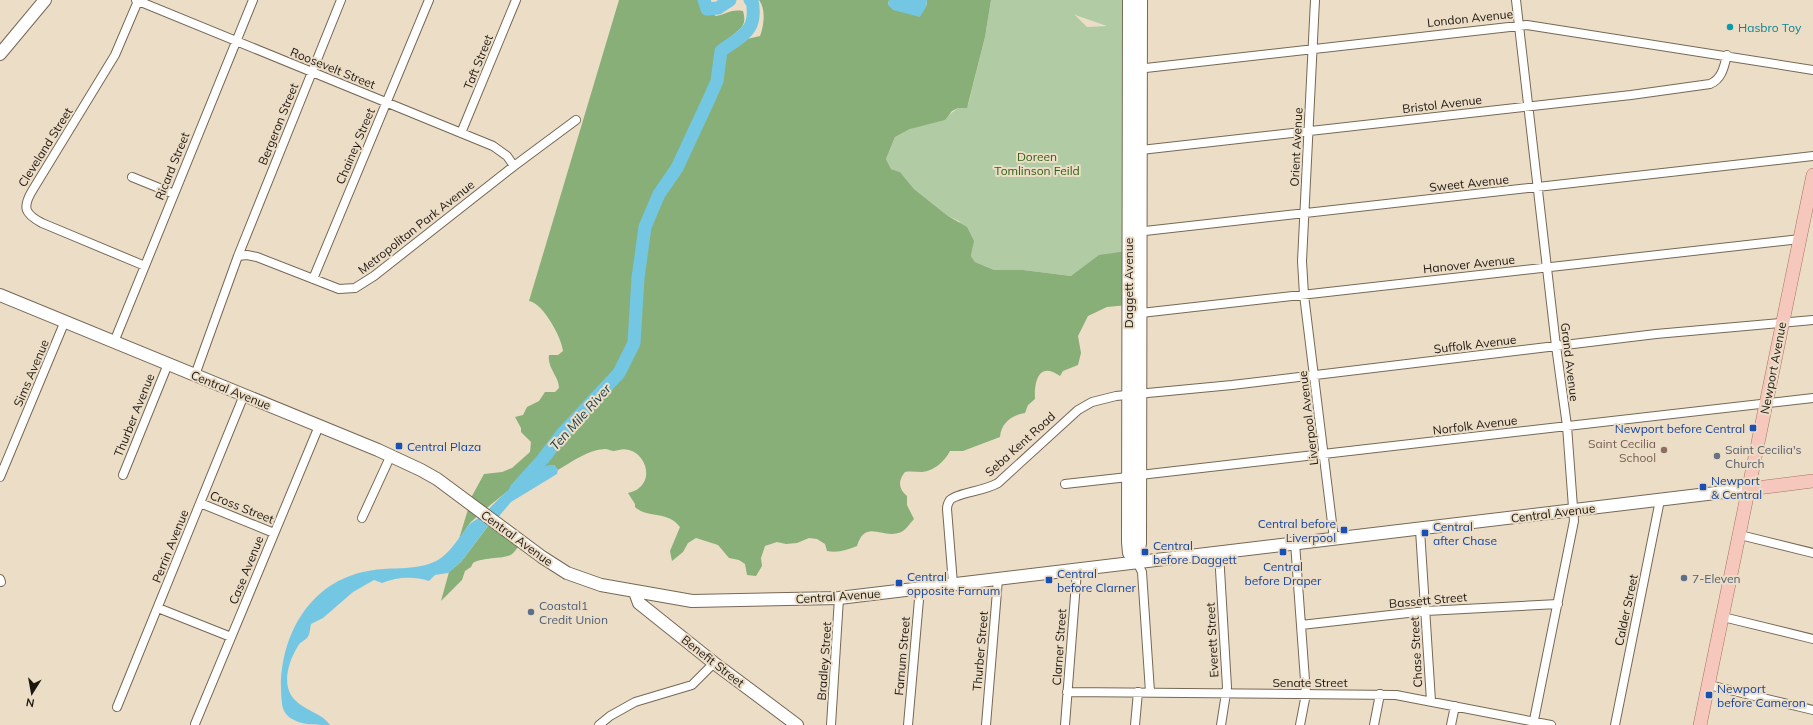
<svg xmlns="http://www.w3.org/2000/svg" width="1813" height="725" font-family="Mulish,sans-serif">
<style>
.green{fill:#b1cca5;fill-rule:evenodd}
.forest{fill:#88af77}
.water{fill:#74c7e3}
.lines{fill:none;stroke-linecap:round;stroke-linejoin:round}
.river{stroke:#74c7e3;stroke-width:13}
.street-casing{stroke:#766855;stroke-width:10}
.secondary-casing{stroke:#766855;stroke-width:14}
.primary-casing{stroke:#a67364;stroke-width:14}
.street{stroke:#fff;stroke-width:8}
.secondary{stroke:#fff;stroke-width:12}
.primary{stroke:#f6c8bd;stroke-width:13}
.culture-dot{fill:#0f9aa8;stroke:#ecddc7;stroke-width:1.5}
.transit-dot{fill:#1a4fb4;stroke:#ecddc7;stroke-width:1.5}
.education-dot{fill:#8d6e63;stroke:#ecddc7;stroke-width:1.5}
.worship-dot{fill:#6b7280;stroke:#ecddc7;stroke-width:1.5}
.service-dot{fill:#5c6f8a;stroke:#ecddc7;stroke-width:1.5}
.labels{text-anchor:middle;dominant-baseline:central;stroke-width:4;stroke-linejoin:round;paint-order:stroke}
.street-label{font-size:12px;fill:#1d1710;stroke:#ecddc7}
.culture-label{font-size:12px;fill:#0d838f;stroke:#ecddc7;text-anchor:start}
.park-label{font-size:12px;fill:#2f5f11;stroke:#ecddc7}
.transit-label{font-size:12px;fill:#164399;stroke:#ecddc7;text-anchor:start}
.education-label{font-size:12px;fill:#785e54;stroke:#ecddc7;text-anchor:end}
.worship-label{font-size:12px;fill:#5b616d;stroke:#ecddc7;text-anchor:start}
.service-label{font-size:12px;fill:#4e5e75;stroke:#ecddc7;text-anchor:start}
.water-label{font-size:13px;font-style:italic;fill:#163d49;stroke:#ecddc7}
</style>
<rect width="100%" height="100%" fill="#ecddc7"/>
<path class="green" d="M991 0H1125L1127 251 1071 276 1023 270H994L975 262 971 256 973 247 959 221 948 216 914 189 900 172 891 169 886 159 895 137 910 129 949 115 958 108 968 105 985 37ZM1074 14 1078 16 1107 26 1087 27Z"/>
<path class="forest" d="M619 0H701L704 9 716 16C727 14 731 9 743 11 749 31 733 30 726 43V49H734L747 39 760 36C764 26 766 9 759 0H889L888 5 926 7 927 0H991L985 37 967 108H958L952 111 945 120 910 129 895 137 886 159 891 169 900 172 914 189 948 216 967 227 974 241 971 256 975 262 994 270H1023L1071 276 1099 255 1127 251 1128 305 1107 307 1088 316 1078 336 1081 353 1078 365 1063 371 1060 376C1039 361 1034 381 1035 399L1028 405 1025 413C1012 415 1001 423 1000 437L963 451H950C945 461 934 471 922 472 916 472 911 471 905 472 898 481 898 488 907 496V505L914 519C910 523 907 528 903 531 884 542 866 517 857 546 847 550 838 553 827 551L825 544 817 539 809 538 797 543 786 544 777 542 765 546 761 558 762 566 756 576 747 575 745 564 739 560 729 558 718 545 696 538 688 543 683 552 672 561 670 551 680 527C667 510 648 519 635 507V504L628 493C631 492 636 491 639 488 653 477 645 454 629 450 623 448 619 450 614 451 611 451 608 449 605 449 587 450 572 462 558 470L554 465C535 465 485 509 470 523 466 528 463 534 459 539L472 496 484 474 502 472 512 468 530 452 531 442 521 432V428L515 417 523 415 527 407 539 401 545 392H555L559 388C559 376 547 368 549 355H558L563 351C562 338 543 303 529 301Z
M495 521 522 541C519 545 516 551 512 554 507 559 482 557 473 563L471 567 465 571 462 580 441 601 449 572 461 562 488 526Z"/>
<path class="water" d="M889 0H927L926 7 920 17 893 10 888 5Z
M550 465H554L558 470 557 474 511 502 495 521 488 526 461 562 448 573 435 575 429 581C414 576 397 577 382 583L374 580 353 592 323 618 311 624C310 628 310 635 307 638 304 641 300 642 298 646 288 662 281 686 295 700 305 711 322 713 330 725 311 725 285 725 282 704 275 645 305 582 368 571 391 566 421 572 441 558 453 549 459 537 468 526 472 521 478 519 483 515 501 496 524 472 550 465Z"/>
<g class="lines">
<path class="river" d="M704 0 707 9 718 8 730 0
M516 489 543 459 562 434 619 373 634 343 638 278 645 227 659 194 677 168 710 97 717 81 721 51C743 35 758 31 752 0H750"/>
<g class="street-casing">
<path id="street" d="M136 0 493 146 507 156 514 166
M1315 0 1302 261 1304 295 1334 539
M1516 0 1556 346 1567 426 1574 521 1533 725
M138 1 115 55 32 191C22 208 25 214 42 223L145 266
M1137 69 1527 25 1813 70
M461 133 516 0
M1141 150 1631 95 1710 84C1722 79 1724 67 1727 55
M132 177 174 194
M1136 232 1813 156
M238 256 341 0
M313 279 429 0
M1141 313 1800 239
M114 342 253 0
M195 375 238 256 247 255 257 257 339 289 355 288 374 276 514 166 576 120
M123 475 168 364
M1140 475 1813 398
M0 477 65 321
M1065 484 1128 477
M200 503 274 533
M362 518 391 455
M1420 530 1431 701
M1740 535 1813 553
M1295 543 1306 694 1300 725
M1219 553 1227 687 1221 725
M1137 562 1142 572 1150 692
M0 579 1 582
M953 584 947 509C947 506 948 503 950 500 957 493 985 491 998 483L1078 410 1092 402 1116 396 1232 385 1656 334 1813 320
M158 608 231 637
M1723 617 1813 639
M1301 625 1426 611 1558 604
M1709 685 1813 710
M1067 692 1396 695 1551 725
M117 707 244 395
M195 724 319 426
M599 725 610 716 635 702 692 685 714 663
M831 725 839 598
M908 725 920 588
M986 725 998 579
M1065 725 1077 570
M1135 725 1138 692
M1374 725 1380 694
M1451 725 1455 706
M1615 725 1660 500"/>
</g>
<g class="secondary-casing">
<path id="secondary" d="M1129 0 1128 542 1129 553 1137 562
M0 54 45 0
M0 295 378 450 421 470 437 479 542 557 567 573 601 585 692 601 839 598 1749 489
M1137 562 1140 543 1141 0
M635 592 639 603 714 663 797 725"/>
</g>
<g class="primary-casing">
<path id="primary" d="M1749 489 1813 481
M1700 725 1813 175"/>
</g>
<use href="#street" class="street"/>
<use href="#secondary" class="secondary"/>
<use href="#primary" class="primary"/>
</g>
<circle class="culture-dot" cx="1730" cy="27" r="4"/>
<g class="transit-dot">
<rect x="1749" y="424" width="8" height="8" rx="2"/>
<rect x="395" y="442" width="8" height="8" rx="2"/>
<rect x="1699" y="483" width="8" height="8" rx="2"/>
<rect x="1340" y="526" width="8" height="8" rx="2"/>
<rect x="1421" y="529" width="8" height="8" rx="2"/>
<rect x="1141" y="548" width="8" height="8" rx="2"/>
<rect x="1279" y="548" width="8" height="8" rx="2"/>
<rect x="1045" y="576" width="8" height="8" rx="2"/>
<rect x="895" y="579" width="8" height="8" rx="2"/>
<rect x="1705" y="691" width="8" height="8" rx="2"/>
</g>
<circle class="education-dot" cx="1664" cy="450" r="4"/>
<circle class="worship-dot" cx="1717" cy="456" r="4"/>
<g class="service-dot">
<circle cx="1684" cy="578" r="4"/>
<circle cx="531" cy="612" r="4"/>
</g>
<g class="labels">
<g class="street-label">
<text transform="translate(1470 18) rotate(-6)">London Avenue</text>
<text transform="translate(478 62) rotate(-68)">Taft Street</text>
<text transform="translate(333 68) rotate(22)">Roosevelt Street</text>
<text transform="translate(1442 104) rotate(-7)">Bristol Avenue</text>
<text transform="translate(278 124) rotate(-68)">Bergeron Street</text>
<text transform="translate(355 146) rotate(-67)">Chainey Street</text>
<text transform="translate(45 147) rotate(-58)">Cleveland Street</text>
<text transform="translate(1296 147) rotate(-87)">Orient Avenue</text>
<text transform="translate(172 166) rotate(-68)">Ricard Street</text>
<text transform="translate(1469 183) rotate(-6)">Sweet Avenue</text>
<text transform="translate(416 227) rotate(-38)">Metropolitan Park Avenue</text>
<text transform="translate(1469 264) rotate(-6)">Hanover Avenue</text>
<text transform="translate(1128 283) rotate(-90)">Daggett Avenue</text>
<text transform="translate(1475 344) rotate(-7)">Suffolk Avenue</text>
<text transform="translate(1570 362) rotate(83)">Grand Avenue</text>
<text transform="translate(1773 368) rotate(-79)">Newport Avenue</text>
<text transform="translate(31 373) rotate(-67)">Sims Avenue</text>
<text transform="translate(231 390) rotate(22)">Central Avenue</text>
<text transform="translate(134 415) rotate(-68)">Thurber Avenue</text>
<text transform="translate(1308 418) rotate(-97)">Liverpool Avenue</text>
<text transform="translate(1475 425) rotate(-7)">Norfolk Avenue</text>
<text transform="translate(1020 444) rotate(-42)">Seba Kent Road</text>
<text transform="translate(242 507) rotate(22)">Cross Street</text>
<text transform="translate(1553 513) rotate(-7)">Central Avenue</text>
<text transform="translate(517 538) rotate(36)">Central Avenue</text>
<text transform="translate(170 546) rotate(-68)">Perrin Avenue</text>
<text transform="translate(246 570) rotate(-68)">Case Avenue</text>
<text transform="translate(838 596) rotate(-4)">Central Avenue</text>
<text transform="translate(1428 600) rotate(-5)">Bassett Street</text>
<text transform="translate(1626 610) rotate(-78)">Calder Street</text>
<text transform="translate(1212 640) rotate(-93)">Everett Street</text>
<text transform="translate(1059 647) rotate(-86)">Clarner Street</text>
<text transform="translate(980 651) rotate(-85)">Thurber Street</text>
<text transform="translate(1416 652) rotate(-93)">Chase Street</text>
<text transform="translate(902 656) rotate(-85)">Farnum Street</text>
<text transform="translate(713 661) rotate(38)">Benefit Street</text>
<text transform="translate(824 661) rotate(-86)">Bradley Street</text>
<text x="1310" y="682">Senate Street</text>
</g>
<g class="culture-label">
<text x="1738" y="27">Hasbro Toy</text>
</g>
<g class="park-label">
<text x="1037" y="156">Doreen<tspan x="1037" dy="14">Tomlinson Feild</tspan></text>
</g>
<g class="transit-label">
<text x="1745" y="428" text-anchor="end">Newport before Central</text>
<text x="407" y="446">Central Plaza</text>
<text x="1711" y="480">Newport<tspan x="1711" dy="14">&amp; Central</tspan></text>
<text x="1336" y="523" text-anchor="end">Central before<tspan x="1336" dy="14">Liverpool</tspan></text>
<text x="1433" y="526">Central<tspan x="1433" dy="14">after Chase</tspan></text>
<text x="1153" y="545">Central<tspan x="1153" dy="14">before Daggett</tspan></text>
<text x="1283" y="566" text-anchor="middle">Central<tspan x="1283" dy="14">before Draper</tspan></text>
<text x="1057" y="573">Central<tspan x="1057" dy="14">before Clarner</tspan></text>
<text x="907" y="576">Central<tspan x="907" dy="14">opposite Farnum</tspan></text>
<text x="1717" y="688">Newport<tspan x="1717" dy="14">before Cameron</tspan></text>
</g>
<g class="education-label">
<text x="1656" y="443">Saint Cecilia<tspan x="1656" dy="14">School</tspan></text>
</g>
<g class="worship-label">
<text x="1725" y="449">Saint Cecilia's<tspan x="1725" dy="14">Church</tspan></text>
</g>
<g class="service-label">
<text x="1692" y="578">7-Eleven</text>
<text x="539" y="605">Coastal1<tspan x="539" dy="14">Credit Union</tspan></text>
</g>
<g class="water-label">
<text transform="translate(580 417) rotate(-48)">Ten Mile River</text>
</g>
</g>
<g transform="translate(32 693) rotate(191)" stroke="#ecddc7" stroke-width="3" paint-order="stroke">
<path d="M0-3L7 15L0 10L-7 15Z" fill="#1d1710"/>
<text y="-6" font-size="11" font-weight="bold" text-anchor="middle" fill="#1d1710">N</text>
</g>
</svg>
